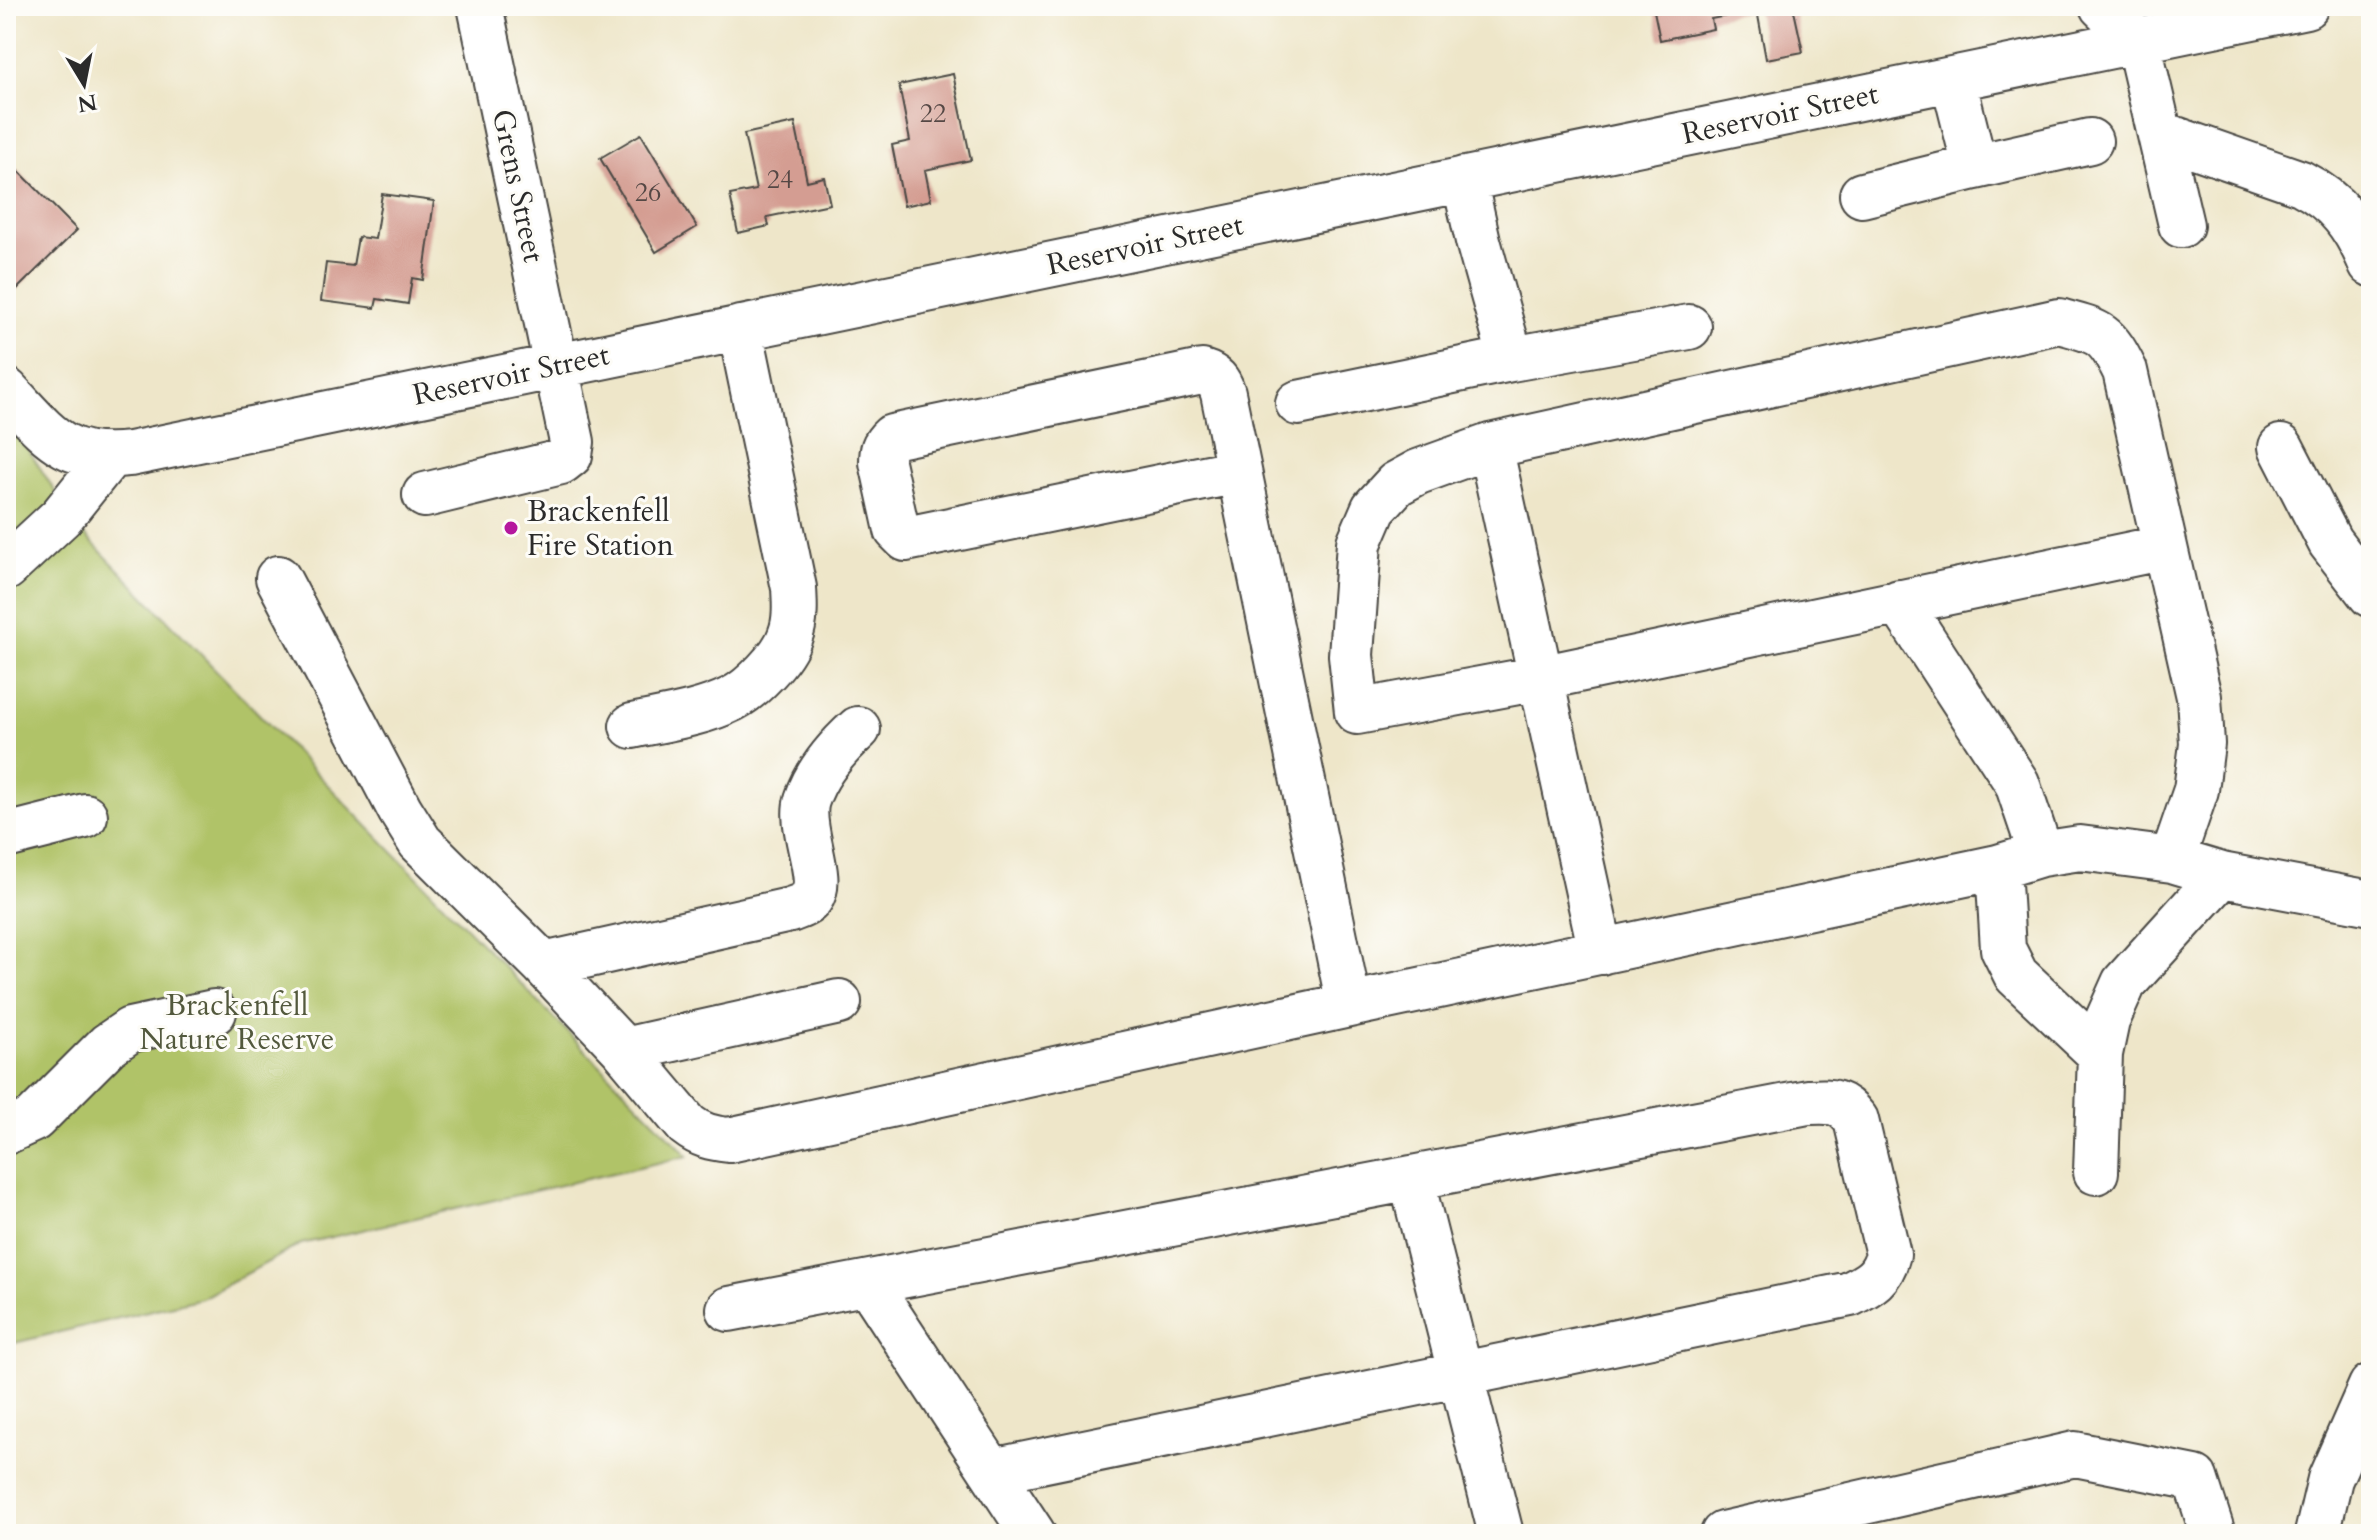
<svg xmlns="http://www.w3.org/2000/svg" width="2377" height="1540" font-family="Cardo,serif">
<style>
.green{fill:#b0c367;stroke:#6e7749;stroke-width:2}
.building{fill:#d49d92}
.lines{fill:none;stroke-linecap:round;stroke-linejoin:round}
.minor-casing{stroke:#484743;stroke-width:48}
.minor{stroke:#fff;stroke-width:44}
.poi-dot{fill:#b5179e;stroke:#fdfcf7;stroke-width:3}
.labels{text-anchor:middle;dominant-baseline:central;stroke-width:6;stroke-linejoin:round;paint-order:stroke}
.number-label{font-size:26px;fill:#554845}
.street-label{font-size:30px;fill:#2b2b2b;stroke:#fdfcf7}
.poi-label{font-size:30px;fill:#2b2b2b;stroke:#fdfcf7;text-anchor:start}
.park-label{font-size:30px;fill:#53593d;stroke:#fdfcf7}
</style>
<rect width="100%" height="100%" fill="#fdfcf7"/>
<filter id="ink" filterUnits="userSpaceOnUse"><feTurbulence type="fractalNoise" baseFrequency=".0125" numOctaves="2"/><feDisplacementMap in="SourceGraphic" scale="16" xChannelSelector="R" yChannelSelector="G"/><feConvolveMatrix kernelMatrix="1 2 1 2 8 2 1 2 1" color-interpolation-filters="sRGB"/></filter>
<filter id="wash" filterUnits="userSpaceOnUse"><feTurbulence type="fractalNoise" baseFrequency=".006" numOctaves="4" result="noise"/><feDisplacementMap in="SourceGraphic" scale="32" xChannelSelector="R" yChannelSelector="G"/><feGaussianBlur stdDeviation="1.8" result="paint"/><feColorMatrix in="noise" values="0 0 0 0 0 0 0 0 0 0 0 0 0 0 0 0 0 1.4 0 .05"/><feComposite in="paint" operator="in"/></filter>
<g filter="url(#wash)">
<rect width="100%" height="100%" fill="#eee6c9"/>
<path class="green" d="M6 425 26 446 80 530 688 1156 301 1244 202 1298 6 1345Z"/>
<g id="blocks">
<path class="building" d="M1653 6H1793L1803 52 1766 59 1757 10 1711 19 1713 29 1660 40Z
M953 74 971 160 925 170 931 200 904 206 892 145 910 141 899 85Z
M795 123 807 181 824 177 830 204 767 217 769 226 738 233 730 195 756 190 744 134Z
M641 134 697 227 656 252 600 158Z
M12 164 77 230 13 293 6 286V169Z
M382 194 434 201 423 280 412 278 408 304 377 299 375 308 321 301 326 263 353 266 358 237 375 239Z"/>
</g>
</g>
<g filter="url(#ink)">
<use href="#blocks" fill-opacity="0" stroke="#484743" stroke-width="2"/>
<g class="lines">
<g class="minor-casing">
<path id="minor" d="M2102 6 2138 41 2181 225
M1953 79 1975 167 2090 141
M2161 134 2301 183C2338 202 2355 226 2371 264
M1464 179 1478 241 1511 359
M1862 195 1975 167
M6 390C48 434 63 462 130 454L2306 6
M1298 403 1511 359 1689 327
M1490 446 1601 952
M2281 447 2330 542 2371 595
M1238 471 906 539 897 530 882 462C882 451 883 445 892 437L1202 372C1215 376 1219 381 1223 393L1349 1005
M425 495 561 462 570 455 572 442 480 6
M2165 547 1540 678 1357 712 1351 655 1359 543 1374 508 1396 484 1418 472 1490 446 2059 321C2100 332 2106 332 2125 371L2199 697 2202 744 2196 790 2172 860
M6 568 61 517 109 457
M278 578 400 810 420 842 544 965 624 1050 687 1125C701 1136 712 1138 729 1140L1349 1005 1998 867
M1899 602 2017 783 2041 854
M632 726C665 719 702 714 732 699 752 689 783 657 790 636 796 621 795 604 794 588L740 328
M6 836 85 816
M544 965 790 910C798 907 806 905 811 898 826 878 798 828 807 800 816 772 837 748 858 729
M624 1050 839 1002
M2100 1054 2016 975 2003 949 1998 867 2041 854 2080 848 2172 860 2222 875 2371 903
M6 1132 34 1119 108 1045 130 1030 214 1012
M2096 1172 2100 1054 2107 1021 2124 983 2222 875
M1411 1178 1501 1534
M868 1283 1033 1534
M729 1309 1808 1102C1832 1101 1841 1100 1856 1120L1888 1254C1882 1278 1870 1284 1850 1294L992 1471
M1723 1534 2075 1454 2195 1478 2213 1534
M2317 1534 2330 1479 2371 1386"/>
</g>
<use href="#minor" class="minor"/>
</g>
</g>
<circle class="poi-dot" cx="511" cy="528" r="8"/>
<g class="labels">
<g class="number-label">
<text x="933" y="113">22</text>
<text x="780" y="179">24</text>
<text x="648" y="192">26</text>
</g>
<g class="street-label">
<text transform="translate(1780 114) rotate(-12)">Reservoir Street</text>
<text transform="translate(518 186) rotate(78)">Grens Street</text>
<text transform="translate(1145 245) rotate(-12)">Reservoir Street</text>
<text transform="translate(511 375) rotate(-12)">Reservoir Street</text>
</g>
<g class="poi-label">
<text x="527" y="511">Brackenfell<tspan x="527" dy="34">Fire Station</tspan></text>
</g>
<g class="park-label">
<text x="237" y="1005">Brackenfell<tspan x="237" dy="34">Nature Reserve</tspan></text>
</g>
</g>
<rect width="2377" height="1540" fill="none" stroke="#fdfcf7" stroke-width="32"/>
<g transform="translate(84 84) rotate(170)" stroke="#fdfcf7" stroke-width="6" paint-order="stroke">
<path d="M0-6L14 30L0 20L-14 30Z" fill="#2b2b2b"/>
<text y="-12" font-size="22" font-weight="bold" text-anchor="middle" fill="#2b2b2b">N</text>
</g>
</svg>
